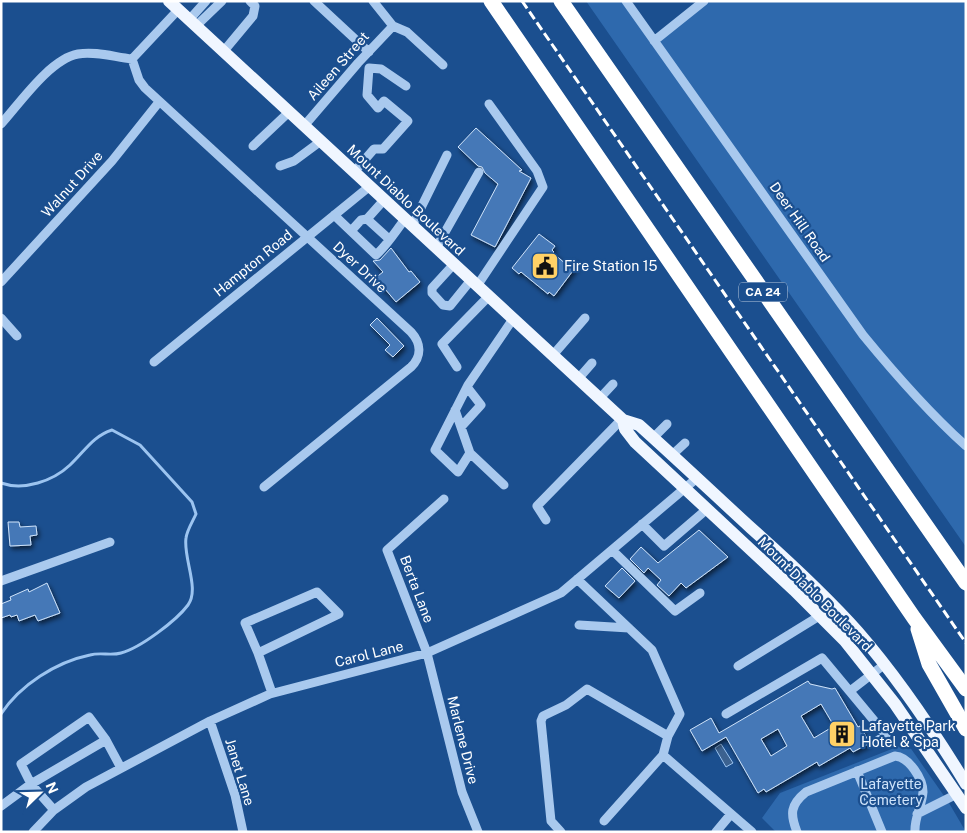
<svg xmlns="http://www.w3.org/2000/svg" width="967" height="833" font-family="'Public Sans',sans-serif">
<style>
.green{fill:#2e69ad}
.water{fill:#3c6290;stroke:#9cc4f0}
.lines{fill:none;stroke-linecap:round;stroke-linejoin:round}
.stream{stroke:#9cc4f0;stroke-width:3}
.building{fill:#4478b7;stroke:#cfe3fa;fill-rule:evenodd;filter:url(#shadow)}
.minor{stroke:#a9c9ee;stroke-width:9}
.major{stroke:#f0f6ff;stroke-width:12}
.highway{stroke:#fff;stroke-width:15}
.rail{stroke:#fff;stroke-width:3;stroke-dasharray:9 4;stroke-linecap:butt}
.labels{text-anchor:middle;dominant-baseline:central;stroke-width:4.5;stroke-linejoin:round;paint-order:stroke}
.shield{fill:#1b4f8f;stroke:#bbcadd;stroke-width:1}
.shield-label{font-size:12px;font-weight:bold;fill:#fff}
.street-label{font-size:14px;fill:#fff;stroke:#1b4f8f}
.poi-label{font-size:14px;fill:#fff;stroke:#1b4f8f;text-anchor:start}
.park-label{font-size:14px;fill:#cfe3fa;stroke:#1b4f8f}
</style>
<defs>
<filter id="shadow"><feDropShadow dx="2" dy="3" stdDeviation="2.5" flood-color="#0009"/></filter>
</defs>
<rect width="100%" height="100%" fill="#1b4f8f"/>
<path class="green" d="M586 1H626L654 40 704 1H966V547Z
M907 743 949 803 966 832H776L762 818 780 793Z"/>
<path class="water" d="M721 744 733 763 726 767 715 748Z"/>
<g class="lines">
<path class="stream" d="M1 483C24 491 53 481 70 465 84 452 93 436 112 430L140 445 192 502 196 514C193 521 187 530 186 538 183 558 200 589 188 605 176 621 140 648 121 653 111 656 100 652 90 655 56 662 20 685 1 714"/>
</g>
<path class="building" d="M476 128 522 170 519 171 531 178 495 247 471 235 498 184 485 173 482 167 478 166 458 147Z
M539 234 555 246 552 250 554 252 553 253 567 265 572 259 578 264 554 296 549 292 548 294 521 272 519 274 512 268Z
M391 248 409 272 411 271 420 282 396 302 385 289 383 290 374 279 383 272 373 261 380 260Z
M377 318 404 346 393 357 385 350 390 345 370 325Z
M8 522H19L20 527 36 526 37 535 30 536 31 545 10 546Z
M699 530 728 557 686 588 681 583 669 596 657 585 661 580 648 568 644 573 630 559 641 547 658 563Z
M622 568 635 581 619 598 605 586Z
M47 583 60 613 38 621 35 615 19 621 17 615 11 617 10 615 1 618V604L11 600 10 597 28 589 29 592Z
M808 681 810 684 832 689 835 688 858 727 860 726 868 740V744L853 752 850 748 819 766 817 762 766 792 764 789 758 793 726 737 702 751 690 730 711 718 719 733ZM821 704 834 726 814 738 801 716ZM778 729 787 746 771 756 761 739Z"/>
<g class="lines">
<path class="minor" d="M314 1 369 52
M373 1 393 26 407 32 443 65
M626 1 863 335C895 374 928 412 966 446
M189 20 206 1
M196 26 222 1
M654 41 704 1
M223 52 253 16 255 6 250 1
M132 59 139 80 145 88 411 332C421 343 422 356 411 367L264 487
M1 124C20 103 50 59 78 54 96 51 114 57 132 59L178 10
M304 126 358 63 393 26
M253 146 289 112
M280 166 294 161 321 141
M354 172 374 149H383L408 121 384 101 378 108 367 95 369 68 381 69 406 86
M334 215 376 255C388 244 395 232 405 219
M367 219 389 239
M412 226 447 155
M351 231 361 220 367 219 384 200
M436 248 479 172
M454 264 432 288V293L443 305 450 306 471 280
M1 282 112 161 159 102
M477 286 543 187 537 171 489 104
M1 318 17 336
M553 355 585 318
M154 362 370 186
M457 367 442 344 489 296
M578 379 592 363
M600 398 613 384
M455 410 470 453 458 472 435 450 468 385 513 319
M461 427 481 405 467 387
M653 438 667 424
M470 453 504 485
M672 455 685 443
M444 499 387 550 427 653 462 792 478 832
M546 520 537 506 622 419
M642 524 664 546 707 509
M612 550 675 611 700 593
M577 579 652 650 680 714 668 736 663 755 604 821
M1 581 110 542
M579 625 629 628
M258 653 339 614 317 592 245 623 258 653 272 693
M738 666 834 607
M850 691 885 664
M726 714 822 658 886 735 874 743
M210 721 235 795 243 832
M663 755 752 832
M857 771 882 832
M1 806 31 784 106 740
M54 810 31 784 21 764 89 717 106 740 121 768
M917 814 957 794
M33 832 54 810 86 787 210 721 270 694 427 653 561 593 697 478
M561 832 551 821 541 721 543 716 566 705 587 689 668 736
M716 832 731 814
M797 832C790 814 790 805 806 792L895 756C909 757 923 779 923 792 922 806 914 818 915 832"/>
<path class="major" d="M169 1 623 420 639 425C677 459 714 494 751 528 788 561 825 595 858 632 899 679 933 730 966 784
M623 420 625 429 635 442 794 590 845 641 895 704 966 808"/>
<path class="highway" d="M491 1 914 618 966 689
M561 1 966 583
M918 629 929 664 966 729"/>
<path class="rail" d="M522 1 966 643"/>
</g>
<defs>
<g id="civic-square" transform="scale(1.4375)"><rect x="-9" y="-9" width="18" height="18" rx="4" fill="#ffd166" stroke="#1b4f8f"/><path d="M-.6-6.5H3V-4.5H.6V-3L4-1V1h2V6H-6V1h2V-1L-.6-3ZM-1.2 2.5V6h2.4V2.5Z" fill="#111"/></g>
<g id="building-square" transform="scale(1.4375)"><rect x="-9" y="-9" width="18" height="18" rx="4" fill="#ffd166" stroke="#1b4f8f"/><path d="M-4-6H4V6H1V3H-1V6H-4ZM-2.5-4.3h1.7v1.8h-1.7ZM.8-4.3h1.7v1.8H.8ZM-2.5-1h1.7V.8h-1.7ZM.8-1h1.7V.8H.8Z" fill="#111"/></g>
</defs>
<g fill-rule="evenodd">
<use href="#civic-square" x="545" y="266"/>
<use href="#building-square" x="842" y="734"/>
</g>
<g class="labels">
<rect class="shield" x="739" y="282.5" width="48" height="19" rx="4"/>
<g class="shield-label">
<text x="763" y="292">CA 24</text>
</g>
<g class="street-label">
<text transform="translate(338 66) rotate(-49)">Aileen Street</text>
<text transform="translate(72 184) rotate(-48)">Walnut Drive</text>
<text transform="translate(406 200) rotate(43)">Mount Diablo Boulevard</text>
<text transform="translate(800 222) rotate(55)">Deer Hill Road</text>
<text transform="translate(253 263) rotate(-39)">Hampton Road</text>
<text transform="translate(360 267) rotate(43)">Dyer Drive</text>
<text transform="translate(417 589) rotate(69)">Berta Lane</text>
<text transform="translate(815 594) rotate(45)">Mount Diablo Boulevard</text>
<text transform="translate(369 654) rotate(-14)">Carol Lane</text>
<text transform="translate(463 740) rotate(76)">Marlene Drive</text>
<text transform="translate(240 772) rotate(73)">Janet Lane</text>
</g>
<g class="poi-label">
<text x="564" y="266">Fire Station 15</text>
<text x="861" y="726">Lafayette Park<tspan x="861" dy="16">Hotel &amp; Spa</tspan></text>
</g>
<g class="park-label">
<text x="891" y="784">Lafayette<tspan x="891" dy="16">Cemetery</tspan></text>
</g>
</g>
<rect width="967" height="833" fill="none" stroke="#ffffff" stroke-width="5"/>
<g transform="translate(40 793) rotate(67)" stroke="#1b4f8f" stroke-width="4" paint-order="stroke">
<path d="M0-4L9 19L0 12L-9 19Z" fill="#ffffff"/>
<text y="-8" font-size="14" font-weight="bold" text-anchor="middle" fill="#ffffff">N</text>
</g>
</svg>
